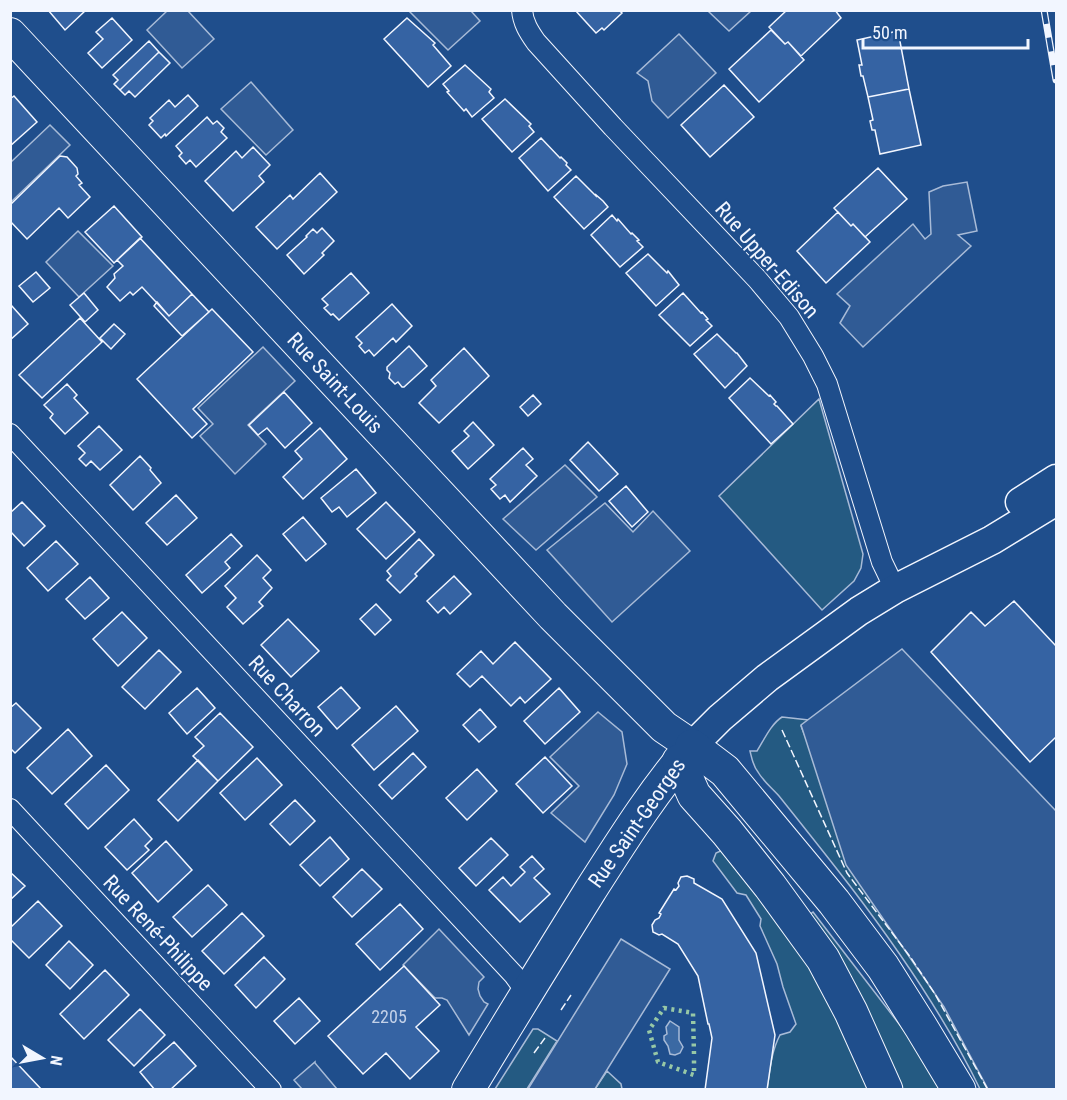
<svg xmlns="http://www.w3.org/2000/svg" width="1067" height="1100" font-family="'Roboto Condensed',sans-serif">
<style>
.green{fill:#245a82;stroke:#a8bbd7;stroke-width:1.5}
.parking{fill:#305b95;stroke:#a8bbd7;stroke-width:1.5}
.water{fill:#3b69a3;stroke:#a8bbd7;stroke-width:1.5}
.building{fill:#3563a3;stroke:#f2f6ff;stroke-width:1.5}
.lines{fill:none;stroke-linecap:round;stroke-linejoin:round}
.street-casing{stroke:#f2f6ff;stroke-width:22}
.secondary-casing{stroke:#f2f6ff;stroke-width:31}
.primary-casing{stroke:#f2f6ff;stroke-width:34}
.highway-casing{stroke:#f2f6ff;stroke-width:35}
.street{stroke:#1f4e8c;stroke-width:20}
.secondary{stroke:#1f4e8c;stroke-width:28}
.primary{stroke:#1f4e8c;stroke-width:32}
.highway{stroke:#1f4e8c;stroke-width:33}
.rail-casing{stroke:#f2f6ff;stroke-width:7}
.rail{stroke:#1f4e8c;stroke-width:4.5;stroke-dasharray:14;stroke-linecap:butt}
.hedge{stroke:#97c8a6;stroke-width:4.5;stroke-dasharray:3 4.5;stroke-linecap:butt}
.fence{stroke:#f2f6ff;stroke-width:1.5;stroke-dasharray:8 3;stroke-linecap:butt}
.labels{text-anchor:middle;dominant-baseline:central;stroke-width:4.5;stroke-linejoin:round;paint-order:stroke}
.number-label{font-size:18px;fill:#c3d1e8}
.street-label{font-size:21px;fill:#f2f6ff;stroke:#1f4e8c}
</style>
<rect width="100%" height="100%" fill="#1f4e8c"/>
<path class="green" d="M819 399 863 554 861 568 854 581 822 610 719 496Z
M782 717 818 721 801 726 861 873 910 947 996 1089H980C945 1017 899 950 850 886 827 856 803 826 779 796 772 788 763 781 758 772 753 766 752 759 750 751H757C764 740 771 724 782 717Z
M725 849 805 953 873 1089H767C770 1070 771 1052 780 1035L790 1032 796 1024 783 987 777 964 760 926 761 919 746 895 737 893 713 861 716 853Z
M813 912 913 1042 943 1089H900L808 916Z
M533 1029H538L557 1041 527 1089H495Z
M607 1071 621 1084 622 1089H595Z"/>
<path class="parking" d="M167 11H188L214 39 182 68 147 30Z
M409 11H471L480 21 448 50Z
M708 11H751L729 31Z
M679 34 716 73 668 118 652 101 648 81 637 73Z
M251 82 293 130 266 155 221 109Z
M50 125 70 145 11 202V162Z
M967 182 977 231 958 235 971 246 863 347 840 323 850 306 837 294 913 224 925 239 931 234 929 192 943 186Z
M78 231 113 266 79 297 46 262Z
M263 347 295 381 248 425 266 444 235 474 200 436 213 424 198 408Z
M565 465 597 497 536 550 503 519Z
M605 503 633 532 653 511 690 551 612 622 547 550Z
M902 649 1056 811V1089H988L944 1007 846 865 801 725Z
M598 712 622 732 627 764 614 795 585 842 551 813 579 786 550 757Z
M439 929 484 977 479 982 478 989 480 996 484 1002 488 1004 469 1035 447 1000 442 998H435L403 965Z
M621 939 670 969 595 1089H528Z
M315 1062V1063L337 1089H302L294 1080Z"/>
<path class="water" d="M670 1021 679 1027V1040L683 1047 680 1053 675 1055 670 1054 668 1046 664 1040V1036L667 1034 666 1027Z"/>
<path class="building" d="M48 10H86L65 30Z
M575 10H622L621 12 622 13 604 30 602 28 596 33Z
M787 10H835L841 18 801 56 788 42 785 44 769 27Z
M112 18 132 40 102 68 88 53 103 39 96 32Z
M407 18 435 43 433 45 451 66 428 87 384 39Z
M771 30 785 44 788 42 804 60 759 102 729 69Z
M898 31 909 89 868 97 863 76H861L859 65H862L857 40Z
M149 41 159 52 120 90 114 84 118 80 113 75Z
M159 52 170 63 135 97 129 91 125 95 120 90Z
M465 65 491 89 489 92 494 98 472 117 466 109 464 111 447 92 449 91 443 84Z
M724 85 754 117 710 157 681 125Z
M909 89 921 145 880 154 875 130H872L870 121 873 120 868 97Z
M188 95 198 106 166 136 165 134 161 138 149 125 153 121 150 118 169 100 175 107Z
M14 96 37 122 10 146V99Z
M505 99 531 124 529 126 534 132 512 152 482 119Z
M207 117 213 124 217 121 224 128 221 132 227 138 196 167 190 160 186 164 179 156 182 153 176 146Z
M541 138 560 158 561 157 567 163 566 165 571 170 548 191 519 158Z
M253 147 270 165 259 176 264 182 233 211 205 181 236 151 242 158Z
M60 156 67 157 77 168 78 174 76 176 82 183 79 185 90 197 68 218 59 208 27 239 10 221V205Z
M878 168 907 199 865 237 853 224 851 226 834 208Z
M320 173 337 192 277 249 256 227 290 195 293 199Z
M576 176 596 196V195L603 201 608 207 584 229 554 197Z
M114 206 142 237 114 263 85 232Z
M838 212 851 226 853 224 870 242 826 283 797 251Z
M612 215 617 221 618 219 631 234 632 233 639 240 637 241 643 247 620 267 591 235Z
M322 228 334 241 322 253 324 255 304 274 287 255 307 237 306 236 313 229 317 233Z
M140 238 192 294 169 316 142 287 133 295 130 292 120 301 107 287 115 278 114 274 123 266 117 260Z
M648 254 667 273 668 271 679 285 656 306 626 273Z
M36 272 50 288 33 302 19 286Z
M351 273 369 293 339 320 333 314 331 315 324 308 328 305 322 299Z
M84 293 98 310 85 322 70 305Z
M683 293 701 313 702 312 708 319 706 320 712 326 690 346 659 315Z
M192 294 209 312 182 336 154 306 157 302 169 316Z
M392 304 412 326 396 342 393 338 374 356 369 350 365 353 359 346 362 343 356 337Z
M11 305 28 324 10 340V305Z
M212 309 253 352 193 409 207 424 192 438 137 379Z
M80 318 102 342 42 398 19 375Z
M114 324 125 334 111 349 100 338Z
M717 334 736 353H737L747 366 725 388 694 354Z
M409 346 427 366 404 387H402L398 382 395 384 389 378 390 373 387 370V367Z
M464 348 489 376 439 423 419 403 436 386 431 380Z
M750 378 769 396 770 395 776 402 774 404 776 406H777L793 424 771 444 729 398Z
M67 384 77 395 74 398 88 413 65 434 50 418 53 414 44 405Z
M284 392 312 423 285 448 267 428 258 435 249 425Z
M533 395 541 404 528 416 520 407Z
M473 422 494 445 468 469 452 451 469 436 464 431Z
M99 426 122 450 100 470 91 461 86 466 79 459 85 453 78 446Z
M320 428 347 459 303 499 283 477 302 459 295 451Z
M588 442 618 474 599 491 570 460Z
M523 448 533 459 526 465 537 476 510 502 505 495 500 499 491 489 496 485 490 479Z
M140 456 151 468 150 470 161 483 133 510 110 485Z
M356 469 376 493 347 517 339 507 332 512 321 498Z
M626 486 648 512 632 527 609 501Z
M176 495 197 518 167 545 146 523Z
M22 502 45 526 24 546 10 531V513Z
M386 502 415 532 386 559 357 529Z
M303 517 326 544 306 561 283 534Z
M231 534 242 546 225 562 230 568 202 593 186 575Z
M419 539 434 555 415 574 417 576 400 593 387 580 391 576 387 571Z
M56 541 78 564 48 591 27 568Z
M257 555 271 570 263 578 272 588 259 602 263 606 243 624 227 607 236 598 225 586Z
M454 576 471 594 450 614 444 607 438 613 427 601Z
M90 577 109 598 85 619 66 599Z
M1014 601 1056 646V737L1030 762 931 652 971 612 985 626Z
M376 604 391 620 375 635 360 619Z
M122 612 147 638 118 666 93 639Z
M288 619 319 651 291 677 261 645Z
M515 642 551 679 525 703 520 697 511 706 482 676 470 687 457 674 481 651 493 664Z
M159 650 181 672 145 709 122 687Z
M341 687 360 708 337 729 318 707Z
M197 688 215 708 187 734 169 713Z
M559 688 580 712 545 744 524 721Z
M16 703 41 728 15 753 10 748V708Z
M396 706 418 731 374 770 352 745Z
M480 709 496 727 479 742 463 725Z
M220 713 253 747 218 781 193 756 204 746 195 737Z
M68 729 92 756 52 794 27 768Z
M413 753 426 767 392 799 379 785Z
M545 757 572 786 543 813 516 784Z
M257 758 282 785 245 820 220 793Z
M198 760 218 781 178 821 158 800Z
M106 765 129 790 88 829 65 804Z
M477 769 497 791 467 820 446 798Z
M295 800 315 821 290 845 270 824Z
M134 819 152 839 145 846 149 850 127 870 105 847Z
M330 837 349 859 320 886 300 865Z
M491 838 508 855 476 886 459 868Z
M166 841 192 870 158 902 132 873Z
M532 856 544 869 534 878 550 894 520 922 489 890 503 877 511 886 525 872 520 867Z
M362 869 382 889 352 917 333 897Z
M10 872 25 886 10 900Z
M687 876 694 879V883L722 899 756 953 775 1035 767 1090H705L712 1038 709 1024H708L698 976 678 944 662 934 659 935 653 932 652 925 655 920 659 918 661 914 659 913 674 889 676 890 679 886 678 883 681 877Z
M208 885 227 905 192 937 173 917Z
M38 901 62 926 29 958 10 939V928Z
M400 904 423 929 380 970 356 944Z
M242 913 264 936 224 974 202 951Z
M69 941 93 965 70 989 46 965Z
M264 957 285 979 256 1008 235 985Z
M404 966 440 1005 416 1027 439 1051 410 1079 386 1053 363 1074 328 1036Z
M105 970 129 995 84 1039 60 1014Z
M299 998 320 1021 295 1044 274 1021Z
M140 1009 165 1035 134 1066 108 1040Z
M174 1042 196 1066 170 1090H155L140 1072Z
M10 1056 42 1090H10Z"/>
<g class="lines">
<g class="street-casing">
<path id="street" d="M522 10C523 23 529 32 536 42L613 127 757 279 789 317 813 356 827 384 882 562 895 589
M10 434 514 975 527 993
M10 809 271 1090"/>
</g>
<g class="secondary-casing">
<path id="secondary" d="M1020 502 1056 479
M692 746 720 718 767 678 859 611 895 589 992 540 1056 501"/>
</g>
<g class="primary-casing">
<path id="primary" d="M10 34 553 616 664 727 692 746C653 791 622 841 590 891 549 957 508 1023 468 1090"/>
</g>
<g class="highway-casing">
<path id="highway" d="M692 746 725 771 834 902 883 967 921 1027 959 1090
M679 761 694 795 727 832 770 886 823 959 851 1012 886 1090"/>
</g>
<use href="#street" class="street"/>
<use href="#secondary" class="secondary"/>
<use href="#primary" class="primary"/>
<use href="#highway" class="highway"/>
<g class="rail-casing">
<path id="rail" d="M1044 10 1056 80"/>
</g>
<use href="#rail" class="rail"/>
<path class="hedge" d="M694 1054 693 1013 664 1008 649 1030 658 1062 694 1075V1060"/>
<path class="fence" d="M782 730 847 873 911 958 935 994 988 1090
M561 1010 571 995
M534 1053 545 1038"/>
</g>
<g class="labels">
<g class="number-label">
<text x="389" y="1016">2205</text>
</g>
<g class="street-label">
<text transform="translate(767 260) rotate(49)">Rue Upper-Edison</text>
<text transform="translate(335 383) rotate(47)">Rue Saint-Louis</text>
<text transform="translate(287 696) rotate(47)">Rue Charron</text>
<text transform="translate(637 823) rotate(-55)">Rue Saint-Georges</text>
<text transform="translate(158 933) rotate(47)">Rue René-Philippe</text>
</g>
</g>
<rect width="1067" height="1100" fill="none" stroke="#f2f6ff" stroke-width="24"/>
<g transform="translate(42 1058) rotate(100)" stroke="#1f4e8c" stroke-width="4.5" paint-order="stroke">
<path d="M0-4.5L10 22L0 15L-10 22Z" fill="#f2f6ff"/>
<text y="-9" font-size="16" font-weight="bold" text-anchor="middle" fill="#f2f6ff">N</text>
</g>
<path d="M863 39v9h165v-9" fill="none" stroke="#f2f6ff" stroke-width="3"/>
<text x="872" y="39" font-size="18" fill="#f2f6ff" stroke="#1f4e8c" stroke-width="4.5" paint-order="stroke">50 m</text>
</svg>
